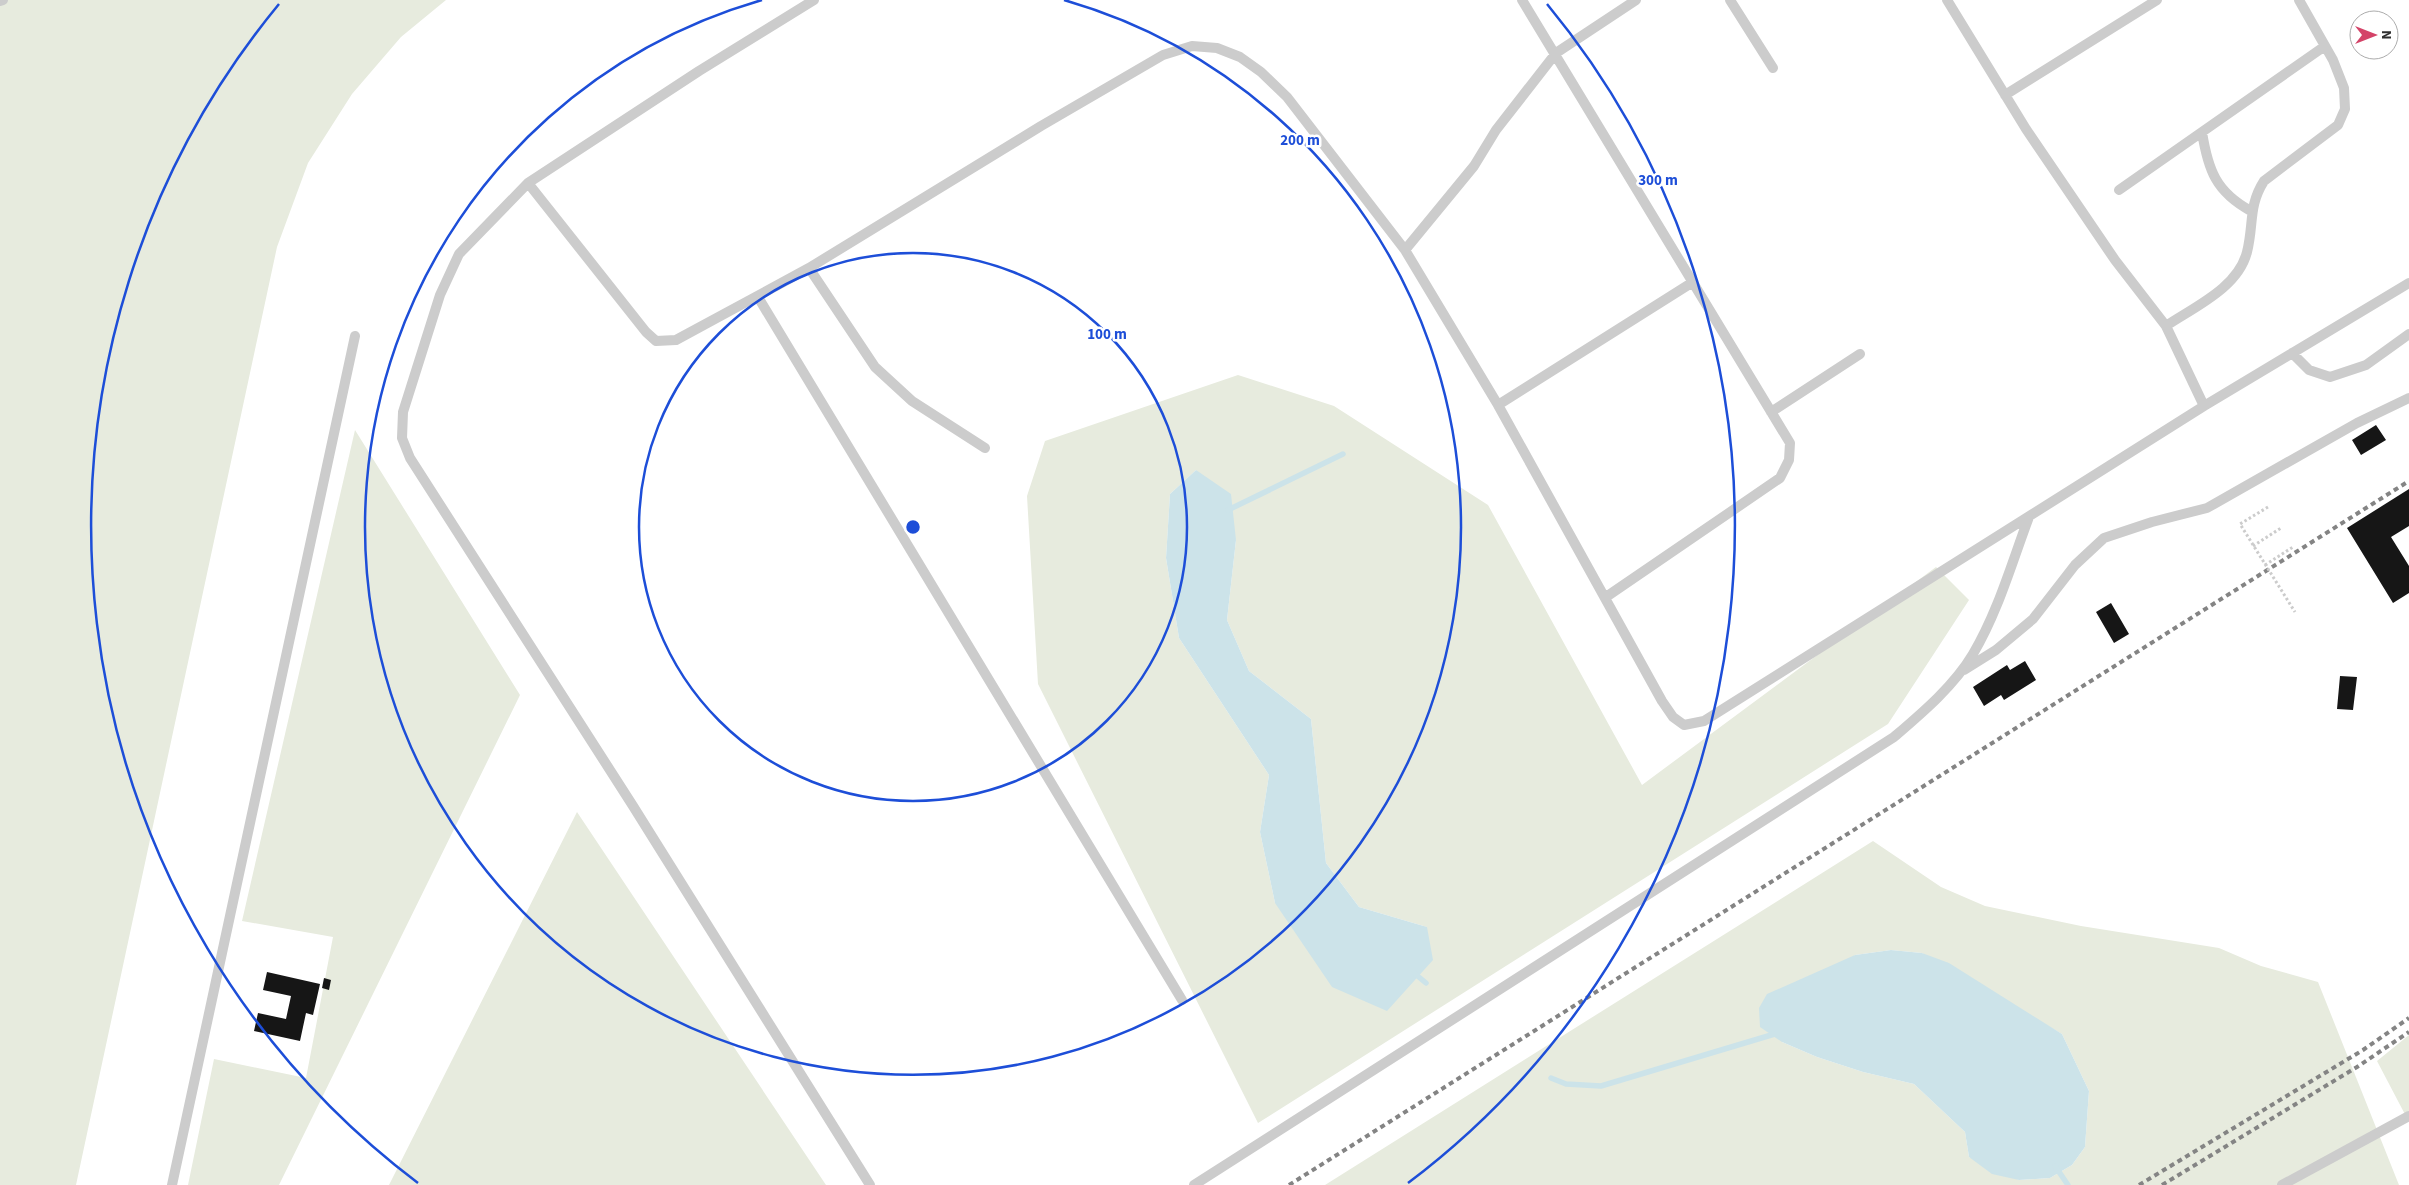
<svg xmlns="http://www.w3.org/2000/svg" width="2409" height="1185" font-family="'Source Sans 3',sans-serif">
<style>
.green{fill:#e7ebde;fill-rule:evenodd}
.water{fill:#cce3e9}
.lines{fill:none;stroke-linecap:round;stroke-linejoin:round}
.stream{stroke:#cce3e9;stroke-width:5.5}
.building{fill:#161616}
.path{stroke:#ccc;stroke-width:3;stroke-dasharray:2.5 2.5;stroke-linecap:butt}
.service{stroke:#ccc;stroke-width:10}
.rail{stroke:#848484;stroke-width:4;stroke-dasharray:5 4;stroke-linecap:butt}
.path-bridge{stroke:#ccc;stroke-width:3;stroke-dasharray:2.5 2.5;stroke-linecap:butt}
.ring{fill:none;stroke:#1d4ed8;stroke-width:2.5}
.centre{fill:#1d4ed8;stroke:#fff;stroke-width:2.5}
.ring-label{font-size:15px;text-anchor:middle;font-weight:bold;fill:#1d4ed8;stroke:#fff;stroke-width:5;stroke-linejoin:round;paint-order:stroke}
</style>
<rect width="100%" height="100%" fill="#fff"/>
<path class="green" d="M0 0H446L401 37 352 94 308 163 277 247 76 1185H0Z
M1238 375 1334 406 1488 505 1642 785 1936 567 1969 600 1888 724 1258 1123 1038 684 1027 496 1045 441ZM1196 470 1236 540 1227 620 1249 671 1311 719 1326 863 1359 907 1427 927 1275 903 1260 832 1269 775 1179 638 1166 558 1170 494Z
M355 430 520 695 279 1185H188L214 1059 306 1078 333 937 242 921Z
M577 812 826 1185H389Z
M1873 841 1941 887 1985 906 2081 926 2219 948 2261 966 2318 982 2399 1185H1325ZM1891 950 1922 953 2062 1034 2089 1091 2085 1147 2072 1165 2050 1178 2019 1180 1969 1157 1965 1132 1914 1084 1863 1072 1817 1057 1782 1042 1855 955Z
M2409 1035V1122L2377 1061Z"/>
<path class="water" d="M1196 470 1231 494 1236 540 1227 620 1249 671 1311 719 1326 863 1359 907 1427 927 1433 960 1387 1011 1332 987 1275 903 1260 832 1269 775 1179 638 1166 558 1170 494Z
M1891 950 1922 953 1949 963 2062 1034 2089 1091 2085 1147 2072 1165 2050 1178 2019 1180 1992 1174 1969 1157 1965 1132 1914 1084 1863 1072 1817 1057 1782 1042 1760 1027 1759 1008 1767 994 1855 955Z"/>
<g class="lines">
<path class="stream" d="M1228 510 1343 454
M1414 973 1426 983
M1551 1078 1566 1084 1601 1086 1778 1033
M2055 1166 2068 1185"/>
</g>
<path class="building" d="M2376 425 2386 440 2361 455 2352 440Z
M2409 489V526L2391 537 2409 566V593L2393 603 2347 528Z
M2111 603 2129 634 2114 643 2096 612Z
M2025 661 2036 680 2004 700 2001 695 1984 706 1973 687 2007 665 2010 670Z
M2340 676 2357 677 2353 710 2337 709Z
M267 972 320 984 313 1015 306 1013 300 1041 254 1031 258 1013 286 1019 291 996 263 990Z
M324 978 331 980 329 990 322 988Z"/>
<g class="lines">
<path class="path" d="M2253 546 2281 528
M2265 565 2293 547"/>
<path class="service" d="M814 0 699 71 528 183 459 254 440 295 403 412 402 438 410 458 633 806 870 1185
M1522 0 1790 443 1789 460 1780 478 1606 597
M1730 0 1773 68
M0 1 3 0
M2005 95 2157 0
M2202 132C2208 170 2216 192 2251 211
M528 183 646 332 656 341 676 340 809 268 1041 126 1163 55 1192 46 1217 48 1240 57 1261 72 1287 97 1405 250 1498 405 1662 701 1673 717 1684 725 1704 721 2204 406 2166 326 2115 260 2026 129 1947 0
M2119 190 2325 46
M1405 250 1474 166 1496 130 1556 53 1636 0
M809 268 875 367 912 401 985 448
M758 297 1182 1000
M2166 326C2194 307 2238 288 2247 252 2254 225 2248 206 2264 181L2338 125 2345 109 2344 88 2333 60 2299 0
M2292 353 2309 370 2330 377 2366 365 2409 334
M1498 405 1693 282
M2204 406 2409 283
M1771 412 1860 354
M1964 670 1996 650 2033 619 2075 565 2104 538 2152 522 2207 508 2357 423 2409 398
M172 1185 355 336
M1194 1185 1894 737C1922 713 1954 686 1973 654 1998 612 2012 562 2029 517
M2282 1185 2409 1116"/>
<path class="rail" d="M1289 1185 2409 481
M2139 1185 2363 1050 2409 1018
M2162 1185 2357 1067 2409 1032"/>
<path class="path-bridge" d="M2268 507 2240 524 2295 612"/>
</g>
<g class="ring">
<circle cx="913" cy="527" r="274"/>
<path d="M1064 0A548 548 0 1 1 762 0"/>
<path d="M418 1183A822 822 0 0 1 279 4M1547 4A822 822 0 0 1 1408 1183"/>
</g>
<circle cx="913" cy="527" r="8" class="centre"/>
<g class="ring-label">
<text x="1300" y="145">200 m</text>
<text x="1658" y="185">300 m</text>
<text x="1107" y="339">100 m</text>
</g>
<g transform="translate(2374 35) rotate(90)"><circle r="24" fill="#ffffff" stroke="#acacac"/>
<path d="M0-4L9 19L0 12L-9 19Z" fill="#d44368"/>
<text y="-8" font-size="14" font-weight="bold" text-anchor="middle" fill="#2f2f2f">N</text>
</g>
</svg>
